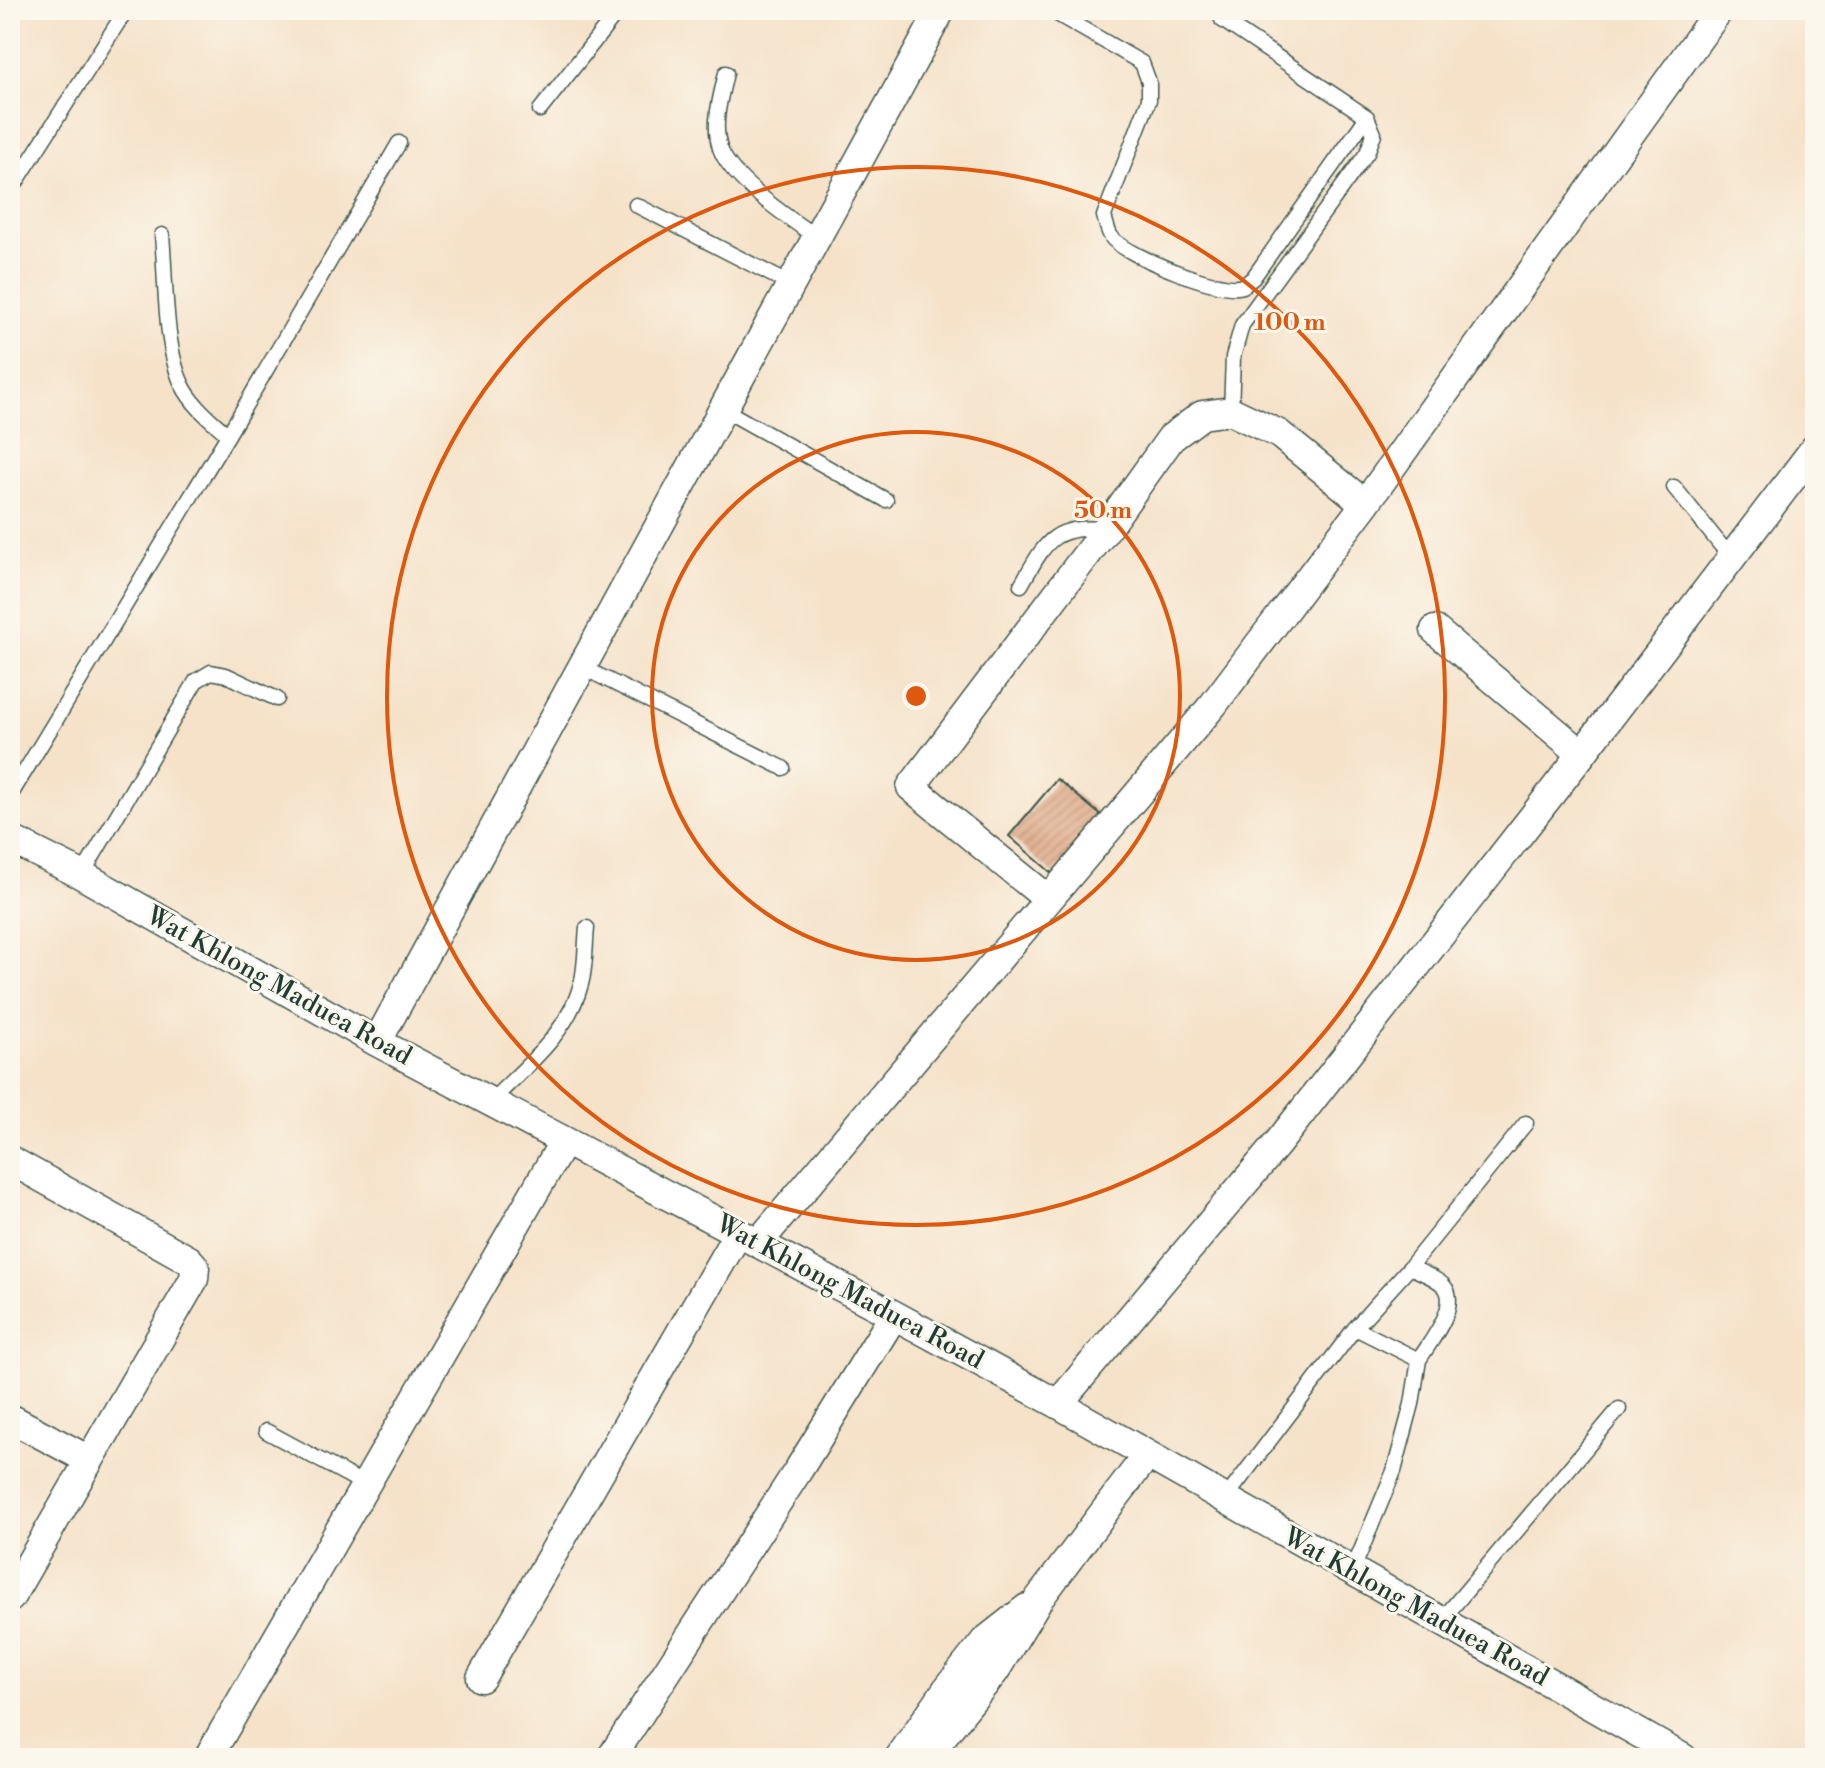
<svg xmlns="http://www.w3.org/2000/svg" width="1825" height="1768" font-family="'Libre Bodoni',serif">
<style>
.building{fill:url(#building-hatch)}
.lines{fill:none;stroke-linecap:round;stroke-linejoin:round}
.lane-casing{stroke:#3f564a;stroke-width:17}
.street-casing{stroke:#3f564a;stroke-width:31}
.lane{stroke:#fff;stroke-width:14}
.street{stroke:#fff;stroke-width:28}
.ring{fill:none;stroke:#de580e;stroke-width:4}
.labels{text-anchor:middle;dominant-baseline:central;stroke-width:6;stroke-linejoin:round;paint-order:stroke}
.street-label{font-size:26px;fill:#1f3d34;stroke:#fbf7ec}
.centre{fill:#de580e;stroke:#fbf7ec;stroke-width:4}
.ring-label{font-size:24px;text-anchor:middle;font-weight:bold;fill:#de580e;stroke:#fbf7ec;stroke-width:6;stroke-linejoin:round;paint-order:stroke}
</style>
<defs>
<pattern id="building-hatch" width="6" height="6" patternUnits="userSpaceOnUse" patternTransform="scale(2)"><rect width="6" height="6" fill="#dda481"/><path d="M-1 1l2-2M0 6l6-6M5 7l2-2" fill="none" stroke="#b3876a"/></pattern>
</defs>
<rect width="100%" height="100%" fill="#fbf7ec"/>
<filter id="ink" filterUnits="userSpaceOnUse"><feTurbulence type="fractalNoise" baseFrequency=".0125" numOctaves="2"/><feDisplacementMap in="SourceGraphic" scale="16" xChannelSelector="R" yChannelSelector="G"/><feConvolveMatrix kernelMatrix="1 2 1 2 8 2 1 2 1" color-interpolation-filters="sRGB"/></filter>
<filter id="wash" filterUnits="userSpaceOnUse"><feTurbulence type="fractalNoise" baseFrequency=".006" numOctaves="4" result="noise"/><feDisplacementMap in="SourceGraphic" scale="32" xChannelSelector="R" yChannelSelector="G"/><feGaussianBlur stdDeviation="1.8" result="paint"/><feColorMatrix in="noise" values="0 0 0 0 0 0 0 0 0 0 0 0 0 0 0 0 0 1.4 0 .05"/><feComposite in="paint" operator="in"/></filter>
<g filter="url(#wash)">
<rect width="100%" height="100%" fill="#f5e2c9"/>
<g id="blocks">
<path class="building" d="M1057 779 1103 817 1054 875 1009 836Z"/>
</g>
</g>
<g filter="url(#ink)">
<use href="#blocks" fill-opacity="0" stroke="#3f564a" stroke-width="2"/>
<g class="lines">
<g class="lane-casing">
<path id="lane" d="M1050 10 1142 63 1149 82V100L1104 216C1106 223 1108 234 1113 239 1128 256 1222 294 1243 286 1246 284 1249 281 1253 278L1367 117
M1222 20 1367 117 1374 134 1367 153 1242 325 1233 357 1231 411
M726 73C721 96 712 123 720 148 730 179 789 218 816 237
M540 110 619 10
M10 192 126 10
M636 205 790 284
M162 235C166 278 164 346 182 384 192 405 211 420 228 435
M723 409 886 500
M1674 487 1731 558
M1021 585C1046 542 1051 525 1106 529
M582 667 783 768
M10 796 228 435 399 143
M82 875 196 681 211 672 226 675 277 699
M490 1102C525 1067 568 1034 581 984 586 967 585 946 587 928
M1410 1267C1420 1272 1437 1278 1444 1286 1461 1305 1429 1343 1419 1360
M266 1431 366 1485
M1225 1499 1355 1328 1410 1267 1526 1123
M1352 1572 1394 1471 1412 1404 1419 1360 1355 1328
M1441 1621 1619 1409"/>
</g>
<g class="street-casing">
<path id="street" d="M1435 630 1582 754
M10 839 82 875 377 1042 894 1315 1058 1404 1683 1758
M1048 899 911 787 1106 529 1171 438 1202 415 1231 411 1279 434 1365 504
M377 1042 941 10
M10 1160 189 1260 195 1267 194 1279 10 1598
M758 1243 1213 705 1365 504 1719 10
M1058 1404 1278 1143 1582 754 1815 448
M10 1418 89 1460
M481 1678 738 1233
M208 1758 564 1141
M611 1758 799 1469 894 1315
M899 1758 947 1689 985 1641 1027 1608
M925 1758 995 1671 1038 1600 1147 1455"/>
</g>
<use href="#lane" class="lane"/>
<use href="#street" class="street"/>
</g>
</g>
<g class="ring">
<circle cx="916" cy="696" r="264"/>
<circle cx="916" cy="696" r="529"/>
</g>
<g class="labels">
<g class="street-label">
<text transform="translate(279 986) rotate(29)">Wat Khlong Maduea Road</text>
<text transform="translate(850 1292) rotate(28)">Wat Khlong Maduea Road</text>
<text transform="translate(1416 1607) rotate(29)">Wat Khlong Maduea Road</text>
</g>
</g>
<circle cx="916" cy="696" r="12" class="centre"/>
<g class="ring-label">
<text x="1290" y="330">100 m</text>
<text x="1103" y="518">50 m</text>
</g>
<rect width="1825" height="1768" fill="none" stroke="#fbf7ec" stroke-width="40"/>
</svg>
